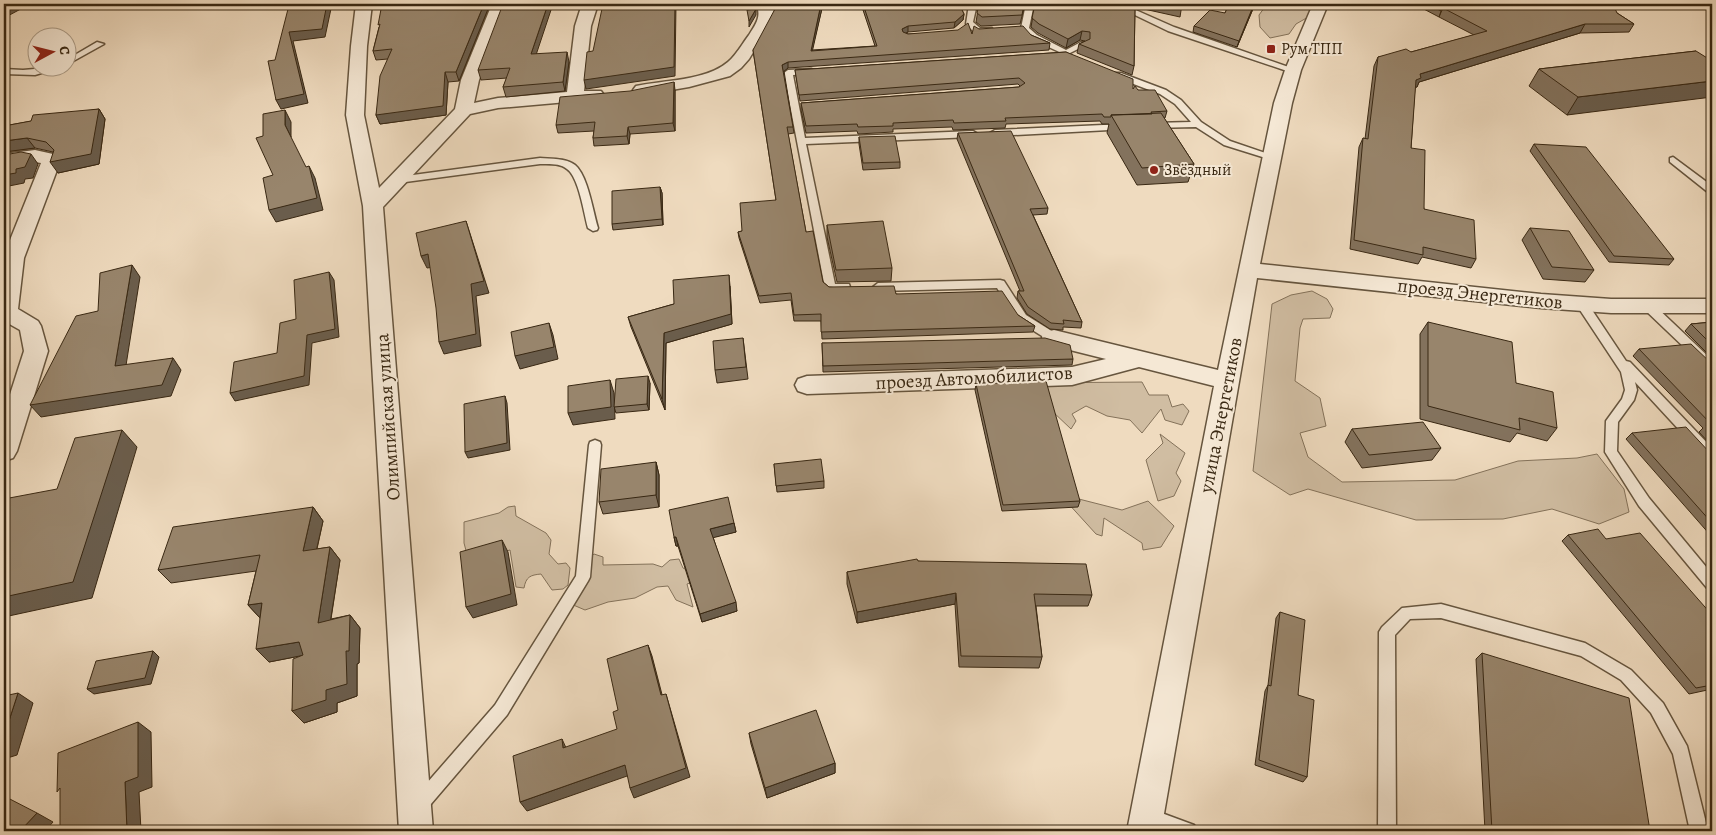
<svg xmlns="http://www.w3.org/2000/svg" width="1716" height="835" font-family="Alegreya,serif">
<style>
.green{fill:#d0bda2;stroke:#84725a}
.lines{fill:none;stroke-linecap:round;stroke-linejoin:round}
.service-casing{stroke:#66553e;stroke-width:3}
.minor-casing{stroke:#66553e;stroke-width:3}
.service{fill:#f5e8d5;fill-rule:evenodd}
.minor{fill:#f5e8d5;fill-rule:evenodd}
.wall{fill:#83725d;stroke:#392813}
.shaded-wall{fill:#6a5d4c;stroke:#392813}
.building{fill:#98856c;stroke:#392813}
.poi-dot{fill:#8f2418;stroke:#f5e8d5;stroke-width:2}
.labels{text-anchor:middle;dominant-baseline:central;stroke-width:4;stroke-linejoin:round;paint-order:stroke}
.far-poi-label{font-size:16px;fill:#392813;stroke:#f5e8d5;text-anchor:start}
.street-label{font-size:19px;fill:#392813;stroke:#f5e8d5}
</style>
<rect width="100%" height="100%" fill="#efdbbf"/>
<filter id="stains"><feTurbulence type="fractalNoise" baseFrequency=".004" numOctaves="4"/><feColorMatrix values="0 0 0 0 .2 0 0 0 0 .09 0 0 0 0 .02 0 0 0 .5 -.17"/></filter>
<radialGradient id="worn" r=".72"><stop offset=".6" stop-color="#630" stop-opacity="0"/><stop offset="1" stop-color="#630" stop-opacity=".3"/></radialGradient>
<path class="green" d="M1267 4H1312L1313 5 1310 16 1296 24 1289 34 1270 38 1260 27 1259 15Z
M1312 291 1327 299 1333 309 1330 318 1303 319 1300 328 1295 381 1320 398 1326 426 1300 433 1308 457 1342 482 1455 480 1518 461 1577 458 1597 454 1624 489 1629 512 1599 524 1552 509 1503 519 1416 520 1308 489 1290 495 1253 471 1272 304 1291 295Z
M1142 382 1149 395H1168L1172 407 1183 404 1189 411 1182 425 1165 420 1161 409 1142 433 1130 420 1107 416 1086 406 1072 414 1076 421 1071 429 1051 410 1018 383Z
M1160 434 1185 453 1176 473 1181 481 1174 496 1158 501 1146 460 1163 443Z
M1071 497 1122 510 1148 501 1174 526 1161 547 1143 550 1142 543 1104 518 1102 536 1096 534 1066 501Z
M515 506 516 516 546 533 551 540 549 554 558 564 566 563 570 568 568 585 563 589 552 590 541 574C530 575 526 577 524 588L516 587 510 550 469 562 464 543V522L499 513 508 507Z
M594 554 603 557V565L653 564 662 567 670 560 679 559 683 568 703 578 687 584 693 607 676 600 668 586 657 587 635 598 608 602 585 610 571 604 589 558Z"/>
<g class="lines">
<g class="service-casing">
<path id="service" d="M969 4H977L973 22 980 28H992V32L975 33 966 24Z
M1026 4H1034L1029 28 1037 35 1066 50 1081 42 1088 44 1066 55 1031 39 1021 28Z
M1112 4H1122L1174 27 1297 70 1290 72 1168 31Z
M97 42 104 44 68 64V59Z
M46 68H58L35 75 4 74V69L23 70Z
M811 69 814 70V74L793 75 805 138 973 131 978 134 973 137 806 144 835 284H849L850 287 849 290C842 291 830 294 825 288L784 73 788 70Z
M1115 73H1121L1166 90 1181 100 1201 122 1230 141 1277 157 1272 160 1224 145 1196 127 1150 128 1148 126 1153 123 1191 122 1175 104 1160 94 1115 77Z
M1125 124 1130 127 1128 129 995 136 990 133 995 130Z
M1673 157 1712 186V194L1709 193 1670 162V158Z
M540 158C551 159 566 158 575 165 588 176 593 212 598 228L597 230 593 231 588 228C584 214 579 177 567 169 560 163 549 164 540 164L398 183 393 180 398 177Z
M1000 280 1004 281 1026 315 1058 335 1060 338 1058 341H1043L1042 336 1018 321 997 288 878 291 873 287 878 283Z
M1582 300 1586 301 1626 361 1630 362 1712 448V461L1707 460 1635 382 1637 390 1634 400 1618 422 1617 451 1649 498 1712 574V590L1707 588 1639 506 1605 452 1606 421 1622 399 1625 390 1621 372 1576 304Z
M1648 302 1652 303 1712 360V371L1708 370 1644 309 1642 306 1644 303Z
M595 440 600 442 601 445 590 577 588 581 507 715 425 811 419 814 413 811 410 805 413 799 495 705 576 576 589 445 590 442Z
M1441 604 1585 643 1631 670 1663 703 1687 746 1708 831H1690L1673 754 1651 713 1621 680 1581 656 1441 618 1410 619 1395 635 1396 831H1378L1379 632 1382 627 1402 608Z
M1148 808 1194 825 1197 831H1164L1142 823 1139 817 1142 811Z"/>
</g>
<g class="minor-casing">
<path id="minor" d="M356 4H372L367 46 364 115 379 188 455 109 461 80 492 4H507L479 80 474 103 498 98 567 92 575 26 582 4H598L591 26 584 91H601L604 95 601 99 498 108 470 114 383 207 433 831H399L363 206 346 115 351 46Z
M756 4H770L774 11V18L749 59 741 68 730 76 689 87 642 95 636 94 633 90 636 86C663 80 706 81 728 62 737 54 742 44 749 35 756 24 762 16 756 4Z
M1313 4H1328L1301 70 1292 103 1260 264 1541 294 1611 299H1712V313H1611L1541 308 1257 278 1161 831H1127L1214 386 1139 367 1072 385 807 394 798 391 795 385 798 379 807 376 1072 367 1106 359 1046 344 1042 338 1046 332 1054 330 1218 370 1274 103 1285 70Z
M35 150 53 154 60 162 24 258 18 309 38 321 41 326 48 351 17 451 13 458 4 461V413L24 351 20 330 4 321V255L41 163 29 161 4 166V154Z"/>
</g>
<use href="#service" class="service"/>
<use href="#minor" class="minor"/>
</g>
<path class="wall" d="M490 4 459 81 448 82 446 115 380 124 376 115 388 59 376 60 373 51 379 27Z
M781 4H823L812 50 875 46 861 4H959L964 14 963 20 954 28 908 32 906 33 908 34H972L979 29 1031 35 1050 43 1049 50 788 68 784 71 793 127 794 133 788 134 806 232 823 282 829 287 896 294 1018 315 1035 326 1033 332 822 339 821 321H794L791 300 760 303 739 238 738 232 742 231 776 200 753 50 784 9Z
M979 4H1025L1020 24 981 26 976 22Z
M1035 4H1182L1180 17 1135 7 1134 66 1132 75 1077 53 1079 44 1085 41 1080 40 1066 48 1038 33 1031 27Z
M1229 4H1255L1237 47 1193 32 1194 26 1225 13Z
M1397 4H1441V11L1439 17 1420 7Z
M1443 8 1617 13 1634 24 1629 32 1580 33 1419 82 1417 87H1415L1411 148 1424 209 1476 259 1471 268 1422 257 1418 264 1350 249 1359 147 1363 138 1365 139 1374 66 1378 57 1411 52 1474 35 1439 17Z
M1696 51 1567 115 1529 86 1539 69Z
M1066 52 1133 89 1138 90 1167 111 1165 118H1164L1194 164 1188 182 1137 185 1107 133 1109 124H1102L1100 121 1006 124 1005 128 953 130 952 127 893 129V132L858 134 857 131 806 133 801 110V103L1019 87 1020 86 1018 84 800 101 795 70Z
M536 54 569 62 565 91 506 97 503 87 507 78 481 80 478 70Z
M675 90V131L630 134 629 144 594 146 593 138 594 131 558 133 556 125Z
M99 109 105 119 99 164 58 173 53 152 35 148 4 152V126Z
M958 133 1048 208 1047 214 1033 215 1082 322 1081 328 1063 327V330L1050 329 1027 314 1017 298 1018 291H1020L957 139Z
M859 137 900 162V168L863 170 859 144Z
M1534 144 1674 259 1669 265 1609 262 1530 151Z
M660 187 662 193 663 225 613 230 612 224Z
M827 225 892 268 891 281 837 282 827 237Z
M1530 228 1594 270 1585 282 1543 279 1522 240Z
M730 286 732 324 666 343 665 410 631 327 628 317 674 304Z
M1428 322 1516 383 1557 428 1547 441 1517 433 1510 442 1420 419V334Z
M1712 322V358L1685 331 1691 324Z
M743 338 748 379 717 383 715 370Z
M822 343 1073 359 1072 365 823 372Z
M1639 349 1712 364V446L1699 432 1703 428 1633 356Z
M650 383 649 410 616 413 614 407Z
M976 384 1080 501 1078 507 1002 511 975 390Z
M1352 429 1441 448 1432 460 1362 468 1345 442Z
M1632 433 1712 455V537L1626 439Z
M656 462 659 475V507L603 514 599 502Z
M774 464 824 481V488L777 492Z
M313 507 323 521 317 549 330 547 340 560 331 619 350 615 360 628 359 663 357 664V696L337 703V712L304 723 292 711 300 656 269 662 260 618 248 605 256 571 171 583 158 570Z
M734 523 736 532 713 537 737 611 702 622 678 546H676L674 537Z
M1568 535 1606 539 1712 615V689L1689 694 1562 541Z
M918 561 1092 595 1088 606H1036L1042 657 1039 668 959 667 955 604 857 623 847 584V572Z
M1280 612 1298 695 1307 777 1303 782 1255 765 1265 691 1268 685 1276 618Z
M1482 653 1650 831H1485L1476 659Z
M749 733 835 763V773L767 798 751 744Z"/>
<path class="shaded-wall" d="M11 4H30L4 18V8Z
M327 4H332L325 37 293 41 308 103 281 109 276 100 289 32Z
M484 4H490L459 81 456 72Z
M548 4H553L533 64 531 54Z
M675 4H676L675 76 586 89 584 80Z
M821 4H823L811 57V51Z
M1254 4H1255L1237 47 1239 41Z
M756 9V15L749 27V21Z
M964 14 963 20 954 28 955 22Z
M1585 24 1580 33 1419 82 1417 87 1412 88 1416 80 1420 74Z
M908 26V32L902 35V29Z
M1082 31 1080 40 1066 48 1068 39Z
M567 52 569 62 565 91 563 82Z
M788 62V68L783 72 782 65Z
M445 72 448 82 446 115 380 124 376 115Z
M1712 81V97L1567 115 1578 97Z
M674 82 675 90V131L673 123Z
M99 109 105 119 99 164 58 173 50 162Z
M285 110 291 122V137L285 125Z
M628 127 630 134 629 144 627 136Z
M27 138 35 148 4 152V141Z
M31 154 38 164 33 178 25 179 24 183 4 187V175L16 169Z
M309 166 315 178 323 210 276 222 269 210Z
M660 187 662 193 663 225 662 219Z
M466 221 489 293 476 296 481 346 444 354 439 342 471 284Z
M428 254 434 267 427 268 421 256Z
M132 265 140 277 124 378 115 366Z
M329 272 334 280 339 337 312 343 309 385 235 401 230 393 307 335Z
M729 275 730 286 732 324 666 343 665 410 662 399 664 333Z
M549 323 553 335 558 359 520 369 515 356Z
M173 358 181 370 171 396 41 417 30 405Z
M648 376 650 383 649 410 647 404Z
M610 380 614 393 615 419 573 425 568 413Z
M505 396 507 403 510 450 468 458 465 452Z
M122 430 137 447 92 598 4 617V597Z
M656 462 659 475V507L656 495Z
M313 507 323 521 313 565 303 551Z
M734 523 736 532 712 538 710 529Z
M674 537H676L678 546H676Z
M502 540 508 552 517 605 473 618 466 607Z
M330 547 340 560 328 636 318 623Z
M956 593 955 604 857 623V612Z
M736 602 737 611 702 622 700 614Z
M262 603 260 618 248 605Z
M350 615 360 628 359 663 357 664V696L337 703V712L304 723 292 711 346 651Z
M299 642 310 654 269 662 256 649Z
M648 645 652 656 665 706 661 695Z
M153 651 159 657 151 684 94 694 87 689Z
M18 693 33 703 17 755 4 759V736Z
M666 694 690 777 634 798 630 788Z
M138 722 151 732 152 787 139 792 141 831H127L125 782Z
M562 739 567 750 563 748Z
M835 763V773L767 798 765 788Z
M625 765 630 775 527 811 520 802Z
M37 813 53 822 45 831H20Z"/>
<path class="building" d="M4 4H11L4 8Z
M295 4H327L322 29 289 32 304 94 276 100 268 61 275 60 288 9H294Z
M382 4H484L456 72H445L443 106 376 115 380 76 392 49 373 51 380 24 378 25Z
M503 4H548L531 54 567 52 563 82 503 87 510 68 478 70Z
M603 4H675L674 67 584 80 587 52 593 51Z
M784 4H821L811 51 877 46 863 4H959L964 14 955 22 908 26 902 29 903 32 908 34 958 30 968 23 972 34 974 26 979 29 1023 26 1031 35 1050 43 788 62 782 65 793 127H787L806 232 813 231 823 282 829 287 894 286 896 294 1002 291 1018 315 1035 326 821 332V314L794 315 791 293 759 296 738 232 742 231 740 203 776 200 753 50 775 9H787Z
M979 4H1024L1022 15 982 17 977 13Z
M1035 4H1128L1135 7 1134 66 1079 44 1090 39V32L1082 31 1068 39 1039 24 1032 18Z
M1162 4H1182V8Z
M1229 4H1254L1239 41 1194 26 1210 10 1225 13Z
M1428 4H1441V11Z
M1460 4H1613L1617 13 1634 24H1585L1420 74 1421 78 1416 80 1411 148 1425 150 1424 209 1474 220 1476 259 1423 247V255L1354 240 1363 138 1368 139 1378 57 1406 49 1411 52 1487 31 1443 8Z
M756 9 749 21 747 10Z
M1696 51 1712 61V81L1578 97 1539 69Z
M1066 52 1133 79V89L1135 86 1138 90H1155L1167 111 1151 112 1152 114 1111 115V117H1104L1102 114 1005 118 1006 121 954 123 953 120 893 123V126L858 127 857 124 806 126 801 103 1019 87 1025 83 1019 78 799 95 795 70Z
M674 82 673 123 628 127 627 136 593 138 595 122 556 125 560 97 630 91Z
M99 109 91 154 50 162 54 150 46 142 27 138 4 141V126L31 121 33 115Z
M285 110V125L306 167 309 166 317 198 269 210 263 178 273 175 256 138 263 136V114Z
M1161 113 1194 164 1142 168 1111 115Z
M1011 131 1048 208 1030 209 1082 322 1063 320 1064 324 1051 323 1028 307 1018 291H1024L958 133Z
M895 136 900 162 863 163 859 137Z
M1534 144 1586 147 1674 259 1614 256Z
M21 152 31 154 25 167 16 169V173L4 175V155Z
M660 187 662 219 612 224V191Z
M466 221 484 281 471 284 476 334 439 342 436 308 428 254 421 256 416 233Z
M883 221 892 268 836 270 827 225Z
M1530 228 1569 231 1594 270 1552 267Z
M132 265 115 366 173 358 162 385 30 405 76 316 98 311 100 273Z
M329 272 335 329 307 335 304 376 230 393 234 362 277 353 280 323 296 319 294 280Z
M729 275 731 314 664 333 662 399 628 317 674 304 673 280Z
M1428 322 1512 342 1516 383 1553 392 1557 428 1519 418 1520 430 1428 406Z
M1712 322V345L1691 324Z
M549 323 554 347 515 356 511 332Z
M743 338 746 367 715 370 713 341Z
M1045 338 1070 345 1073 359 823 366 822 343Z
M1691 344 1712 364V432L1706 425H1712L1639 349Z
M648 376 647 404 614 407 616 379Z
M610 380 611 407 568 413V386Z
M1046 381 1080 501 1003 505 976 384Z
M505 396 507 443 465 452 464 404Z
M1423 422 1441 448 1369 455 1352 429Z
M1686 427 1712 455V523L1632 433Z
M122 430 73 582 4 597V499L57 489 75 438Z
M821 459 824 481 776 486 774 464Z
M656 462V495L599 502 601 469Z
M728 497 734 523 710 529 736 602 700 614 676 537H674L669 510Z
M313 507 303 551 330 547 318 623 350 615 349 651H346L347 684 326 690V700L292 711 293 659 303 655 299 642 256 649 262 603 248 605 260 555 158 570 173 527Z
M1598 529 1606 539 1640 533 1712 615V685L1696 688 1568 535Z
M502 540 511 594 466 607 460 552Z
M917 559 918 561 1086 564 1092 595 1034 594 1042 657 961 656 956 593 857 612 847 572Z
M1280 612 1305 620 1298 695 1314 700 1307 777 1259 760 1268 685 1271 686Z
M648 645 661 695 666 694 686 768 630 788 625 765 520 802 513 756 562 739 563 748 617 729 613 712 618 710 607 659Z
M153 651 145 678 87 689 96 661Z
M1482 653 1629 698 1650 831H1492Z
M18 693 4 736V696Z
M816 710 835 763 765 788 749 733Z
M138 722V777L125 782 127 831H60V788L57 792 58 753Z
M4 796 37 813 20 831H4Z"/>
<g class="poi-dot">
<rect x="1266" y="44" width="10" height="10" rx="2.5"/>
<circle cx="1154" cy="170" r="5"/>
</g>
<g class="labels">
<g class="far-poi-label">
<text x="1281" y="49">Рум ТПП</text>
<text x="1164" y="170">Звёздный</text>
</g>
<g class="street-label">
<text transform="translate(1480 294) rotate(6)">проезд Энергетиков</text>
<text transform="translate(974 378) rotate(-3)">проезд Автомобилистов</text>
<text transform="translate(1221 415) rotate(-79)">улица Энергетиков</text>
<text transform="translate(388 417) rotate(-94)">Олимпийская улица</text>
</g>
</g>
<rect width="1716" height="835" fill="none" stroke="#efdbbf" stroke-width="20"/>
<rect x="5" y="5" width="1706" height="825" fill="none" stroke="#392813" stroke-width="2.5"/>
<rect x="10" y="10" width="1696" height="815" fill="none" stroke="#392813"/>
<g transform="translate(52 52) rotate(83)"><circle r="24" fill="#f5e8d5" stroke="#aa9b87"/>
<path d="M0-4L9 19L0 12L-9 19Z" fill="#8f2418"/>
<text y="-8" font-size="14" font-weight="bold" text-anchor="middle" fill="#392813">С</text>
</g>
<rect width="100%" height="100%" filter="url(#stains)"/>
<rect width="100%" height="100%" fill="url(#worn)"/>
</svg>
